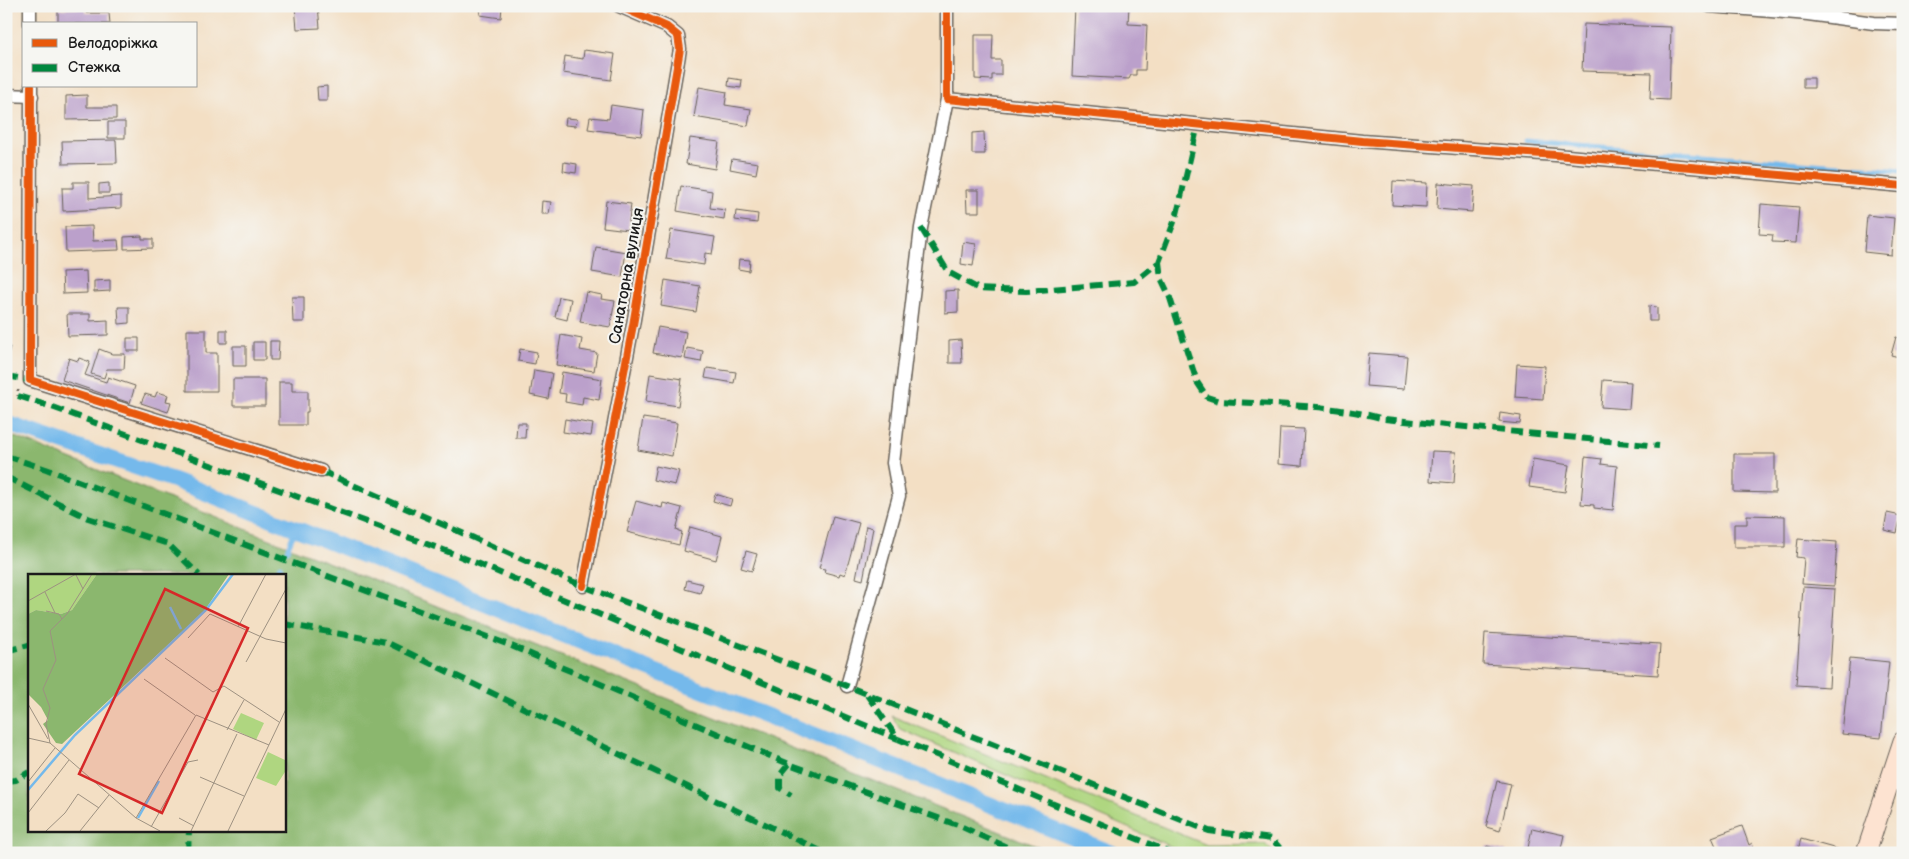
<svg xmlns="http://www.w3.org/2000/svg" width="1909" height="859" font-family="'Balsamiq Sans',sans-serif">
<style>
.green{fill:#afd680;stroke:#66794e}
.forest{fill:#8bb76e;stroke:#546a45;fill-rule:evenodd}
.lines{fill:none;stroke-linecap:round;stroke-linejoin:round}
.stream{stroke:#74b9eb;stroke-width:5}
.canal{stroke:#74b9eb;stroke-width:16}
.building{fill:#bba0cb}
.street-casing{stroke:#676057;stroke-width:15}
.secondary-casing{stroke:#676057;stroke-width:21}
.path{stroke:#676057;stroke-width:3;stroke-dasharray:1 4;stroke-linecap:butt}
.street{stroke:#fff;stroke-width:12}
.secondary{stroke:#fde3d1;stroke-width:19}
.quiet{stroke:#00873e;stroke-width:6;stroke-dasharray:12 6;stroke-linecap:butt}
.cycleway-casing{stroke:#f6f6f2;stroke-width:11}
.cycleway{stroke:#e8590c;stroke-width:8}
.labels{text-anchor:middle;dominant-baseline:central;stroke-width:4;stroke-linejoin:round;paint-order:stroke}
.street-label{font-size:16px;fill:#1c1c1c;stroke:#f6f6f2}
.inset-river{fill:none;stroke:#74b9eb;stroke-width:2.5}
.inset-road{fill:none;stroke:#9d9181;stroke-width:1}
.view{fill:#d62828;fill-opacity:0.15;stroke:#d62828;stroke-width:2.5}
.inset-edge{fill:none;stroke:#1c1c1c;stroke-width:2.5}
</style>
<rect width="100%" height="100%" fill="#f6f6f2"/>
<filter id="ink" filterUnits="userSpaceOnUse"><feTurbulence type="fractalNoise" baseFrequency=".02" numOctaves="2"/><feDisplacementMap in="SourceGraphic" scale="10" xChannelSelector="R" yChannelSelector="G"/><feConvolveMatrix kernelMatrix="1 2 1 2 8 2 1 2 1" color-interpolation-filters="sRGB"/></filter>
<filter id="wash" filterUnits="userSpaceOnUse"><feTurbulence type="fractalNoise" baseFrequency=".0096" numOctaves="4" result="noise"/><feDisplacementMap in="SourceGraphic" scale="20" xChannelSelector="R" yChannelSelector="G"/><feGaussianBlur stdDeviation="1.12" result="paint"/><feColorMatrix in="noise" values="0 0 0 0 0 0 0 0 0 0 0 0 0 0 0 0 0 1.4 0 .05"/><feComposite in="paint" operator="in"/></filter>
<g filter="url(#wash)">
<rect width="100%" height="100%" fill="#f3dfc4"/>
<path class="green" d="M892 716 1207 845 1265 844 1274 853H1186L900 729Z"/>
<path class="forest" d="M6 436 18 438 1053 853H6ZM29 575H284V830H29Z"/>
<g class="lines">
<path class="stream" d="M1526 141 1903 171
M287 550 296 528
M276 575 280 566"/>
<path class="canal" d="M6 423 176 481 1112 853"/>
</g>
<g id="blocks">
<path class="building" d="M295 6H318L320 28 297 29Z
M481 6H502L501 18 480 15Z
M1075 6H1129L1128 24 1147 25 1145 70H1136V75H1131L1129 79 1072 76Z
M86 8V13H109L110 24H58V9Z
M1584 24 1671 27 1669 100 1650 99 1651 73 1582 71Z
M975 35H993L992 60H1001V75H992V80L975 79Z
M584 50 615 54 611 80 563 73 565 56 583 59Z
M729 78 742 80 741 88 728 86Z
M1803 78H1814V88H1803Z
M327 86V101H318L317 87Z
M699 87 727 92 725 105 751 109 748 126 694 117Z
M87 95V107H116V119L66 120V96Z
M611 105 644 110 641 136 588 129 590 117 609 119Z
M566 118 577 119 576 126 565 125Z
M108 122H125V138H108Z
M984 132 985 154H972V133Z
M690 138 719 142 715 169 686 164Z
M116 140 117 163 63 164 62 141Z
M732 159 758 163 756 174 730 169Z
M564 162 577 164 576 173 563 171Z
M1393 181 1427 183 1426 207 1392 205Z
M73 182H89V198L121 196V208L63 211 62 188H73Z
M109 183V193H99V184Z
M1438 183 1474 186 1472 212 1437 209Z
M681 186 712 191 710 208 725 210 724 219 677 211Z
M966 190H979V212H967Z
M542 201 551 202 549 214H541Z
M606 201 631 204 628 230 603 227Z
M1761 204 1799 207 1796 243 1772 242 1773 235 1759 234Z
M736 211 758 214 757 223 735 220Z
M1867 215 1894 218 1891 255 1864 252Z
M92 226 93 241 118 240 119 250 66 252 65 227Z
M671 230 715 237 712 254 705 253 704 265 666 259Z
M142 236V239H153V248L124 249V237Z
M963 242 976 244 973 266 961 264Z
M596 247 626 252 622 277 592 272Z
M739 259 750 260 749 271 738 269Z
M86 271 87 293 63 294 62 272Z
M110 280V291L94 292V281Z
M665 280 700 286 696 312 661 306Z
M958 290V312L945 313V291Z
M586 292 602 295 601 299 615 301 610 327 580 322Z
M292 297H304V322H293Z
M559 297 571 299 567 320 555 317Z
M1649 306 1657 307V321H1649Z
M118 307H129V323L119 324Z
M67 314H90V321L108 320V335L68 336Z
M658 327 686 332 682 358 653 353Z
M187 330H206V353H217V391H187Z
M220 330H227V343H220Z
M561 335 582 339 580 350 597 353 594 371 556 365Z
M1896 337 1903 339V358L1891 355Z
M127 338H139V351H127Z
M961 340 962 363H949V341Z
M270 341H279L278 360H270Z
M253 342H265V360H253Z
M6 346 10 347 7 359H6Z
M233 346H246V366H233Z
M687 348 703 351 701 362 685 359Z
M99 349 112 354H125L124 369H107L104 378 91 374Z
M520 349 537 352 535 364 518 361Z
M1369 353 1407 356 1404 389 1366 386Z
M69 358 78 361 79 358 90 362 85 375 106 382 108 377 135 386 130 403 62 380Z
M1903 359V378L1898 377Z
M1517 364 1545 366 1543 399 1515 397Z
M707 368 736 372 734 383 705 378Z
M534 370 552 373 548 399 530 395Z
M562 372 602 379 599 400 583 397 582 405 565 402 566 394 559 393Z
M650 374 682 379 678 406 646 401Z
M233 379H265V406H233Z
M1603 380 1631 382 1629 409 1601 407Z
M279 382H292V391H308V412H306V425H279Z
M157 392 168 395 166 401 171 402 168 412 141 403 145 394 155 397Z
M1500 413 1521 416 1520 424 1499 422Z
M643 418 677 423 672 456 638 450Z
M565 419 593 424 591 436 563 432Z
M517 423H526L525 438H516Z
M1280 428 1304 429 1302 466 1278 464Z
M1432 451 1456 452 1454 483 1430 481Z
M1734 454H1775V493L1734 492Z
M1585 457 1602 459 1601 464 1617 466 1613 510 1594 508V505L1581 504Z
M1533 459 1569 465 1565 492 1529 487Z
M656 466 679 471 675 485 653 480Z
M715 494 732 499 730 506 713 501Z
M636 501 662 508 663 503 682 508 676 530 682 532 679 545 627 532Z
M1887 513 1901 516 1897 533 1884 530Z
M1747 515 1785 516V547H1734V524H1747Z
M833 516 859 523 845 575 840 573 839 576 824 572 825 569 819 568Z
M866 526 873 528 863 580 856 578Z
M690 527 722 536 716 560 684 551Z
M1798 539 1837 542 1834 586 1802 584 1804 558 1796 557Z
M746 551 757 554 752 571 741 568Z
M687 580 703 584 700 593 685 589Z
M1803 587 1835 589 1829 687 1796 685Z
M1485 633 1660 644 1658 675 1483 664Z
M1850 658 1889 662 1881 738 1842 734Z
M1497 781 1511 784 1500 831 1486 827Z
M1742 826 1749 845 1752 843 1755 853H1719L1712 837Z
M1532 828 1564 835 1560 853H1527Z
M1801 839 1848 852V853H1797Z
M1487 846 1507 852V853H1485Z"/>
</g>
</g>
<g filter="url(#ink)">
<use href="#blocks" fill-opacity="0" stroke="#676057" stroke-width="1"/>
<g class="lines">
<g class="street-casing">
<path id="street" d="M30 6V24
M947 6V99L1362 141 1556 155 1903 186
M1709 6 1808 14 1874 23 1903 24
M31 86 30 380 321 471
M6 95 32 96
M583 586 633 325 680 49 678 36 667 27 619 6
M847 686 899 496 893 463 921 228 947 99"/>
</g>
<g class="secondary-casing">
<path id="secondary" d="M1866 853 1903 741"/>
</g>
<path class="path" d="M18 396V387"/>
<use href="#street" class="street"/>
<use href="#secondary" class="secondary"/>
<path class="quiet" d="M921 228 948 272 979 289 1026 291 1134 282 1159 262 1177 214 1198 125
M1159 262 1161 278 1169 295 1197 382 1207 397 1219 401C1274 405 1331 404 1384 419L1659 446
M6 376 30 380
M18 396 52 407 457 555 898 739
M6 456 46 469 509 645 789 764 960 826 1020 853
M321 471 583 586 847 686 1209 831 1272 839 1284 853
M6 477 88 518 168 544 199 575
M6 477 10 458
M284 624 386 642 825 853
M6 651 29 645
M867 695 898 739 1171 853
M789 764 780 775V788L791 795
M6 781 16 780 29 772
M188 853 189 830"/>
<g class="cycleway-casing">
<path id="cycleway" d="M947 6V99L1362 141 1556 155 1903 186
M31 86 30 380 321 471
M583 586 633 325 680 49 678 36 667 27 619 6"/>
</g>
<use href="#cycleway" class="cycleway"/>
</g>
</g>
<g class="labels">
<g class="street-label">
<text transform="translate(627 276) rotate(-80)">Санаторна вулиця</text>
</g>
</g>
<g transform="translate(28 574)">
<rect width="258" height="258" fill="#f3dfc4"/>
<path d="M0 0H69L44 36 33 40 8 36 0 40ZM213 139 236 149 228 166 205 155ZM240 178 257 186V198L248 212 228 204Z" fill="#afd680"/>
<path d="M69 0H201L177 36 34 170 28 169 15 150 20 146 13 133 0 120V40L8 36 33 40 44 36Z" fill="#8bb76e"/>
<path class="inset-river" d="M142 33 153 55M0 216 47 161 178 36 205 0M110 244 131 207"/>
<path class="inset-road" d="M48 1 55 15M17 18 27 39M0 27 48 0M18 37 31 40 34 45M210 53 238 0M160 64 182 40 238 65 258 69M137 84 185 118 196 112 251 148M218 88 258 15M116 105 167 141M0 130 20 165M199 156 216 126M0 164 22 169 108 244 132 257M22 169 18 150 22 134 15 115 28 86 22 57 39 40 64 0M172 203 216 222M0 208 27 174M0 239 41 186M108 244 168 141 241 171M151 244 166 252M123 253 160 188 170 186M18 257 37 239 50 220 71 234M52 257 81 221M163 257 209 160M200 257 258 135"/>
<path class="view" d="M137 15 220 54 134 239 51 200Z"/>
<rect width="258" height="258" class="inset-edge"/>
</g>
<rect width="1909" height="859" fill="none" stroke="#f6f6f2" stroke-width="25"/>
<rect x="22" y="22" width="175" height="65" fill="#f6f6f2" stroke="#9f9f9c"/>
<rect x="32" y="39" width="25" height="8" fill="#e8590c" stroke="#9f9f9c"/>
<text x="68" y="48" font-size="15" fill="#1c1c1c">Велодоріжка</text>
<rect x="32" y="64" width="25" height="8" fill="#00873e" stroke="#9f9f9c"/>
<text x="68" y="72" font-size="15" fill="#1c1c1c">Стежка</text>
</svg>
